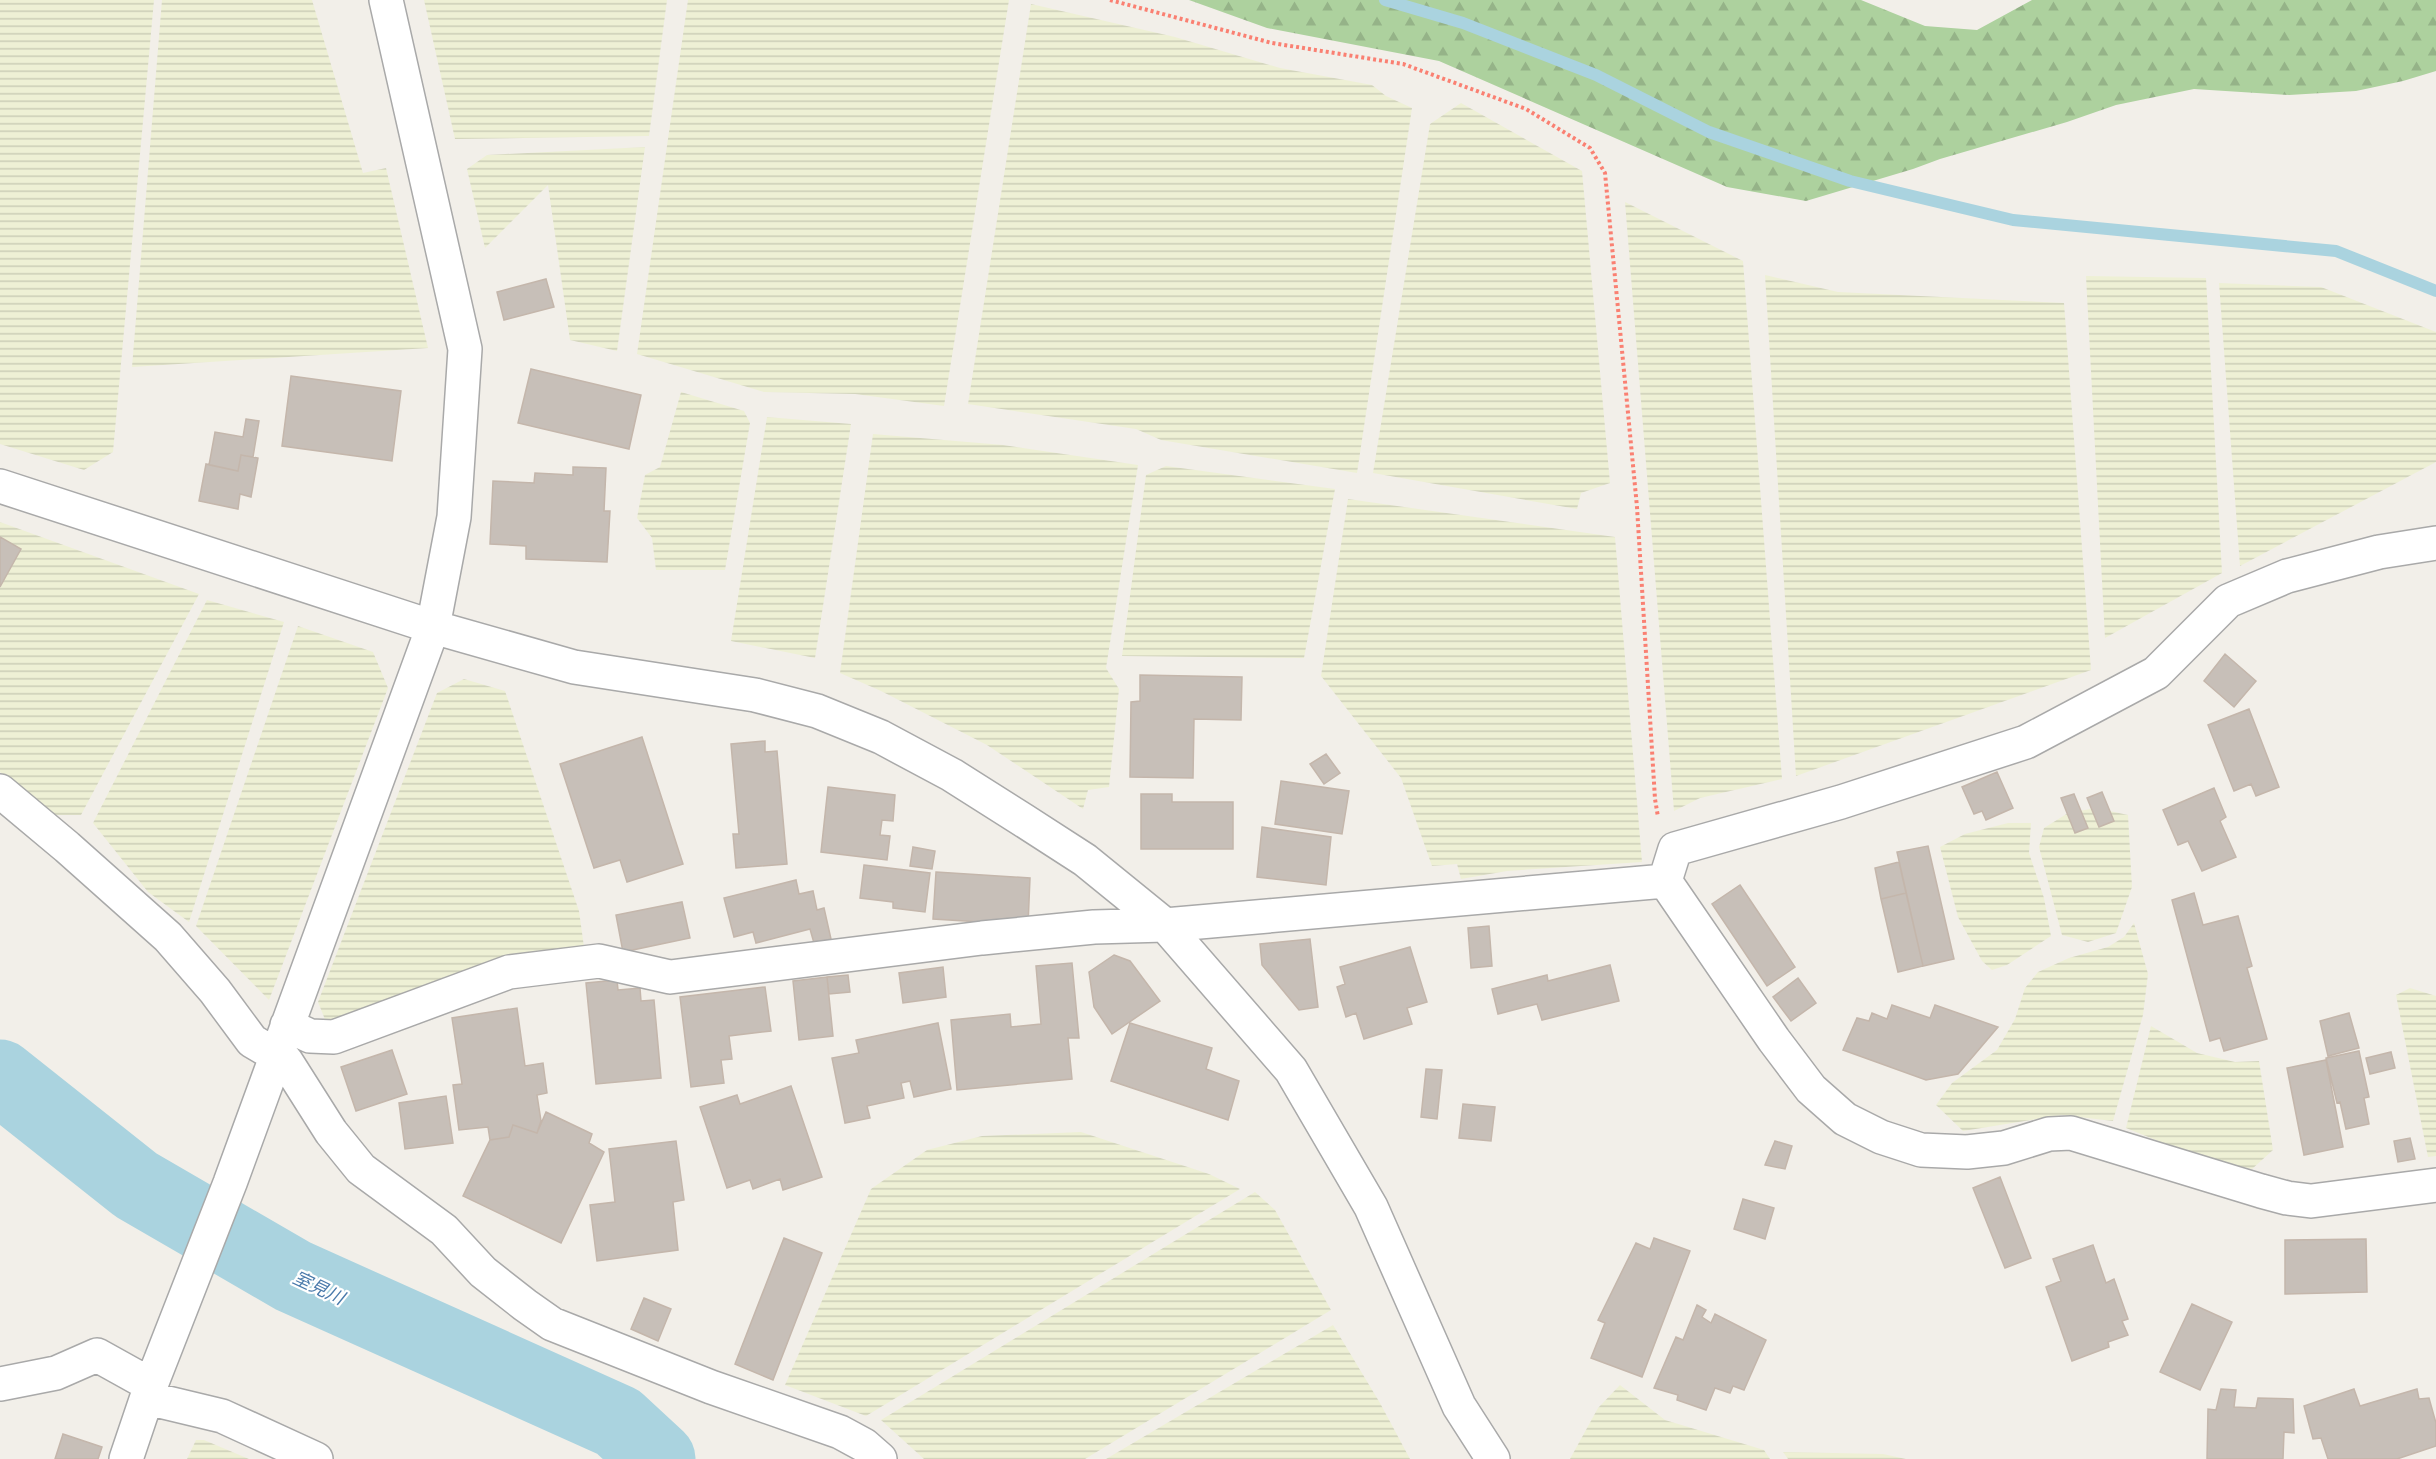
<svg xmlns="http://www.w3.org/2000/svg" width="2436" height="1459" font-family="Commissioner,'Noto Sans JP',sans-serif">
<style>
.farmland{fill:url(#farmland-rules)}
.forest{fill:url(#forest-firs)}
.lines{fill:none;stroke-linecap:round;stroke-linejoin:round}
.stream{stroke:#aad3df;stroke-width:12}
.river{stroke:#aad3df;stroke-width:75}
.building{fill:#c7bfb8;stroke:#c4b6ab;stroke-width:1.5}
.minor-casing{stroke:#a9a9a9;stroke-width:36}
.path{stroke:#fa8072;stroke-width:4;stroke-dasharray:3 3;stroke-linecap:butt}
.minor{stroke:#fff;stroke-width:33}
.labels{text-anchor:middle;dominant-baseline:central;stroke-width:4.5;stroke-linejoin:round;paint-order:stroke}
.water-label{font-size:18px;font-style:italic;fill:#4a7aab;stroke:#fff}
</style>
<defs>
<pattern id="farmland-rules" width="6" height="5" patternUnits="userSpaceOnUse" patternTransform="scale(1.5)"><rect width="6" height="5" fill="#eef0d5"/><path d="M0 2.5h6" fill="none" stroke="#ccceb7"/></pattern>
<pattern id="forest-firs" width="22" height="20" patternUnits="userSpaceOnUse" patternTransform="scale(1.5)"><rect width="22" height="20" fill="#add19e"/><path d="M5 1l3.5 6h-7zM16 11l3.5 6h-7z" fill="#95b388"/></pattern>
</defs>
<rect width="100%" height="100%" fill="#f2efe9"/>
<path class="farmland" d="M0 0H154L113 452 84 470 0 444Z
M162 0H312L363 173 386 168 428 348 132 367Z
M424 0H667L649 136 455 139Z
M688 0H1009L944 406 855 394 764 392 637 354Z
M1031 4 1175 37 1280 68 1372 85 1386 96 1412 108 1357 473 1161 440 1136 429 968 404Z
M1461 103 1582 171 1610 483 1581 493 1577 509 1373 473 1430 124Z
M645 147 617 351 570 340 548 185 485 248 467 169 487 155Z
M1625 202 1743 261 1782 779 1700 798 1674 811Z
M1765 275 1838 292 2064 303 2091 670 1796 776Z
M2086 276 2206 278 2222 573 2105 638Z
M2219 283 2321 287 2436 332V462L2240 566Z
M681 392 744 411 750 423 725 570H656L652 538 637 518 645 475 660 467Z
M767 417 851 424 815 658 731 641Z
M873 434 1003 445 1138 465 1106 668 1119 689 1109 787 1088 790 1083 809 987 745 881 691 840 673Z
M1166 466 1335 489 1304 658 1122 656 1146 475Z
M1348 499 1615 537 1642 862 1507 871 1461 879 1457 864 1432 866 1401 778 1321 676Z
M0 522 199 594 81 815H54L0 772Z
M207 600 284 622 189 922 148 892 93 823Z
M298 626 373 652 388 688 269 1000 196 926Z
M464 679 505 691 579 911 584 947 483 970 326 1022 318 1002 437 693Z
M2096 808 2128 815 2132 887 2116 933 2088 942 2062 935 2039 847 2044 828 2068 813Z
M2008 823H2031L2029 853 2044 898 2051 936 2007 965 1992 970 1982 961 1958 917 1940 847 1965 834Z
M2134 923 2148 974 2143 1015 2113 1121 2062 1115 1963 1131 1936 1105 1952 1083 1997 1050 2015 1019 2025 988 2038 972 2069 958 2108 947 2124 937Z
M2410 988 2436 996V1156L2428 1157 2396 995Z
M2151 1026 2197 1053 2235 1062 2259 1061 2273 1150 2252 1169 2198 1157 2126 1128Z
M1081 1132 1209 1174 1240 1189 866 1416 785 1385 871 1189 927 1150 982 1136Z
M1255 1192 1275 1210 1331 1310 1085 1459H924L881 1420Z
M1333 1325 1380 1403 1410 1459H1106Z
M1620 1385 1665 1420 1764 1450 1770 1459H1570L1598 1408Z
M196 1440H204L249 1459H187Z
M1783 1452 1883 1454 1906 1459H1788Z"/>
<path class="forest" d="M1189 0H1861L1925 26 1977 30 2032 0H2436V71L2403 81 2356 91 2289 95 2194 89 2116 105 2067 122 1940 159 1913 169 1806 201 1727 187 1439 61 1267 28Z"/>
<g class="lines">
<path class="stream" d="M1385 0 1463 23 1596 75 1709 132 1850 181 2013 220 2336 251 2436 291"/>
<path class="river" d="M0 1077 136 1185 293 1276 618 1422 658 1459"/>
</g>
<path class="building" d="M546 279 554 307 504 320 497 292Z
M531 369 641 395 629 449 518 423Z
M291 376 401 391 392 461 282 446Z
M246 419 259 421 253 457 241 455 238 471 209 465 215 432 243 437Z
M241 455 258 458 251 497 240 494 238 509 199 501 206 464 238 471Z
M573 467 606 468 604 511H610L607 562 526 559V546L490 544 493 481 534 483 535 473 573 475Z
M0 537 21 549 0 587Z
M2225 654 2256 681 2234 707 2204 681Z
M1140 675 1242 677 1241 720 1194 719 1193 778 1130 777 1131 702 1140 701Z
M2249 709 2279 787 2256 796 2251 784 2234 791 2208 725Z
M642 737 683 864 627 882 620 860 594 868 560 764Z
M765 741V752L777 751 787 864 736 868 733 834H739L731 744Z
M1326 754 1340 773 1324 784 1310 764Z
M1997 772 2013 808 1986 820 1982 811 1974 814 1962 787Z
M1281 781 1349 791 1342 834 1275 824Z
M828 787 895 795 893 821 882 820 880 835 890 836 887 860 821 852Z
M2214 788 2226 817 2220 821 2236 857 2202 871 2188 841 2178 845 2163 810Z
M2102 792 2114 821 2099 827 2087 798Z
M1141 794H1172V802H1233V849H1141Z
M2074 794 2088 828 2075 833 2061 798Z
M1262 827 1331 837 1326 885 1257 877Z
M1928 846 1954 959 1923 966 1897 852Z
M913 847 935 851 932 869 910 866Z
M1899 862 1906 893 1881 899 1875 868Z
M864 865 930 873 925 912 893 908V902L860 898Z
M936 872 1030 878 1028 925 933 919Z
M796 880 799 894 813 891 817 910 824 908 831 939 814 943 810 929 756 943 753 932 734 937 724 898Z
M1740 885 1795 967 1767 986 1712 904Z
M1906 893 1923 966 1898 972 1881 899Z
M2194 893 2203 925 2238 916 2252 966 2247 968 2267 1039 2224 1051 2220 1038 2210 1041 2172 900Z
M682 902 690 938 623 952 616 915Z
M1489 926 1492 966 1471 968 1468 928Z
M1310 939 1318 1007 1299 1010 1262 965 1260 944Z
M1410 947 1427 1002 1407 1008 1412 1024 1364 1039 1356 1013 1346 1017 1337 987 1345 984 1340 967Z
M1114 955 1130 961 1160 1001 1112 1034 1094 1007 1089 972Z
M1072 963 1079 1038H1068L1072 1079 957 1090 951 1020 1010 1014 1011 1027 1041 1024 1036 966Z
M1610 965 1619 1001 1542 1020 1537 1004 1498 1014 1492 989 1547 975 1548 981Z
M943 967 946 997 903 1003 899 973Z
M848 975 850 992 829 994 827 977Z
M827 977 833 1036 799 1040 793 981Z
M1798 978 1816 1003 1791 1021 1773 997Z
M617 980 618 990 640 988 641 1001 654 1000 661 1078 596 1084 586 983Z
M765 987 771 1031 729 1036 732 1059 721 1060 724 1083 691 1087 680 997Z
M1892 1005 1930 1018 1935 1005 1998 1027 1958 1074 1926 1080 1843 1050 1857 1018 1869 1021 1872 1013 1887 1019Z
M517 1008 525 1066 543 1063 547 1093 537 1095 541 1121 537 1133 513 1125 509 1137 490 1140 488 1127 459 1130 453 1085 462 1084 452 1018Z
M2349 1013 2359 1048 2328 1056 2320 1021Z
M938 1023 951 1089 914 1097 910 1081 901 1083 904 1098 867 1106 870 1118 845 1123 832 1058 859 1053 856 1040Z
M1130 1023 1212 1048 1206 1069 1239 1081 1228 1120 1111 1081Z
M392 1050 407 1094 356 1111 341 1067Z
M2359 1051 2369 1097 2364 1098 2369 1124 2346 1129 2340 1102 2337 1103 2326 1058Z
M2391 1052 2395 1068 2370 1074 2366 1058Z
M2326 1060 2343 1147 2304 1155 2287 1068Z
M1426 1069 1442 1070 1437 1119 1421 1117Z
M791 1086 822 1177 783 1190 780 1179 753 1189 750 1180 727 1188 700 1107 737 1095 740 1104Z
M446 1096 453 1143 405 1149 399 1103Z
M1463 1104 1495 1107 1491 1141 1459 1138Z
M546 1112 592 1134 589 1143 604 1152 561 1243 463 1196 490 1140 509 1137 513 1125 537 1133Z
M2410 1138 2415 1159 2398 1162 2394 1141Z
M676 1141 684 1200 673 1202 678 1250 597 1261 590 1205 615 1202 609 1149Z
M1775 1141 1792 1146 1785 1169 1765 1165Z
M2000 1177 2031 1258 2005 1268 1973 1188Z
M1743 1199 1774 1208 1765 1239 1734 1229Z
M784 1238 822 1253 773 1380 735 1364Z
M1654 1238 1690 1251 1642 1377 1591 1358 1605 1323 1598 1320 1636 1243 1650 1249Z
M2366 1239 2367 1292 2285 1294V1240Z
M2093 1245 2106 1283 2114 1279 2128 1319 2122 1321 2128 1335 2108 1342 2109 1347 2072 1361 2046 1287 2061 1281 2053 1259Z
M644 1298 671 1309 658 1341 631 1329Z
M2192 1304 2232 1322 2200 1390 2160 1372Z
M1697 1305 1706 1310 1702 1317 1711 1323 1715 1314 1766 1340 1744 1390 1733 1386 1730 1393 1715 1388 1706 1410 1677 1400 1678 1395 1654 1388 1676 1337 1683 1340Z
M2221 1389 2236 1390 2234 1407 2256 1408 2258 1398 2293 1399 2294 1433 2284 1432 2283 1459H2207L2208 1409 2216 1410Z
M2354 1389 2360 1406 2417 1389 2419 1399 2429 1398 2436 1423V1446L2397 1459H2328L2321 1438 2313 1439 2304 1406Z
M63 1434 102 1447 98 1459H55Z"/>
<g class="lines">
<g class="minor-casing">
<path id="minor" d="M0 486 433 627 574 667 755 695 817 711 881 737 952 775 1023 820 1085 860 1165 925 1291 1070 1371 1207 1459 1406 1493 1459
M0 791 67 847 168 937 215 991 252 1041 286 1061 331 1132 361 1169 444 1230 483 1272 525 1305 552 1324 711 1387 840 1432 864 1445 880 1459
M1665 881 1774 1040 1811 1089 1845 1119 1881 1137 1921 1150 1967 1152 2004 1148 2049 1134 2071 1133 2261 1191 2287 1198 2311 1201 2436 1185
M1665 881 1675 849 1841 802 2026 742 2156 673 2228 601 2287 576 2379 552 2436 543
M287 1025 310 1036 334 1037 509 972 599 961 670 977 982 938 1094 927 1165 925 1665 881
M0 1384 56 1373 97 1355 151 1385
M147 1398 222 1416 316 1459
M126 1459 151 1385 230 1183 433 627 454 517 465 349 386 0"/>
</g>
<path class="path" d="M1110 0 1272 43 1403 64 1526 109 1590 148 1605 173 1637 507 1655 799 1658 817"/>
<use href="#minor" class="minor"/>
</g>
<g class="labels">
<g class="water-label">
<text transform="translate(319 1287) rotate(25)">室見川</text>
</g>
</g>
</svg>
